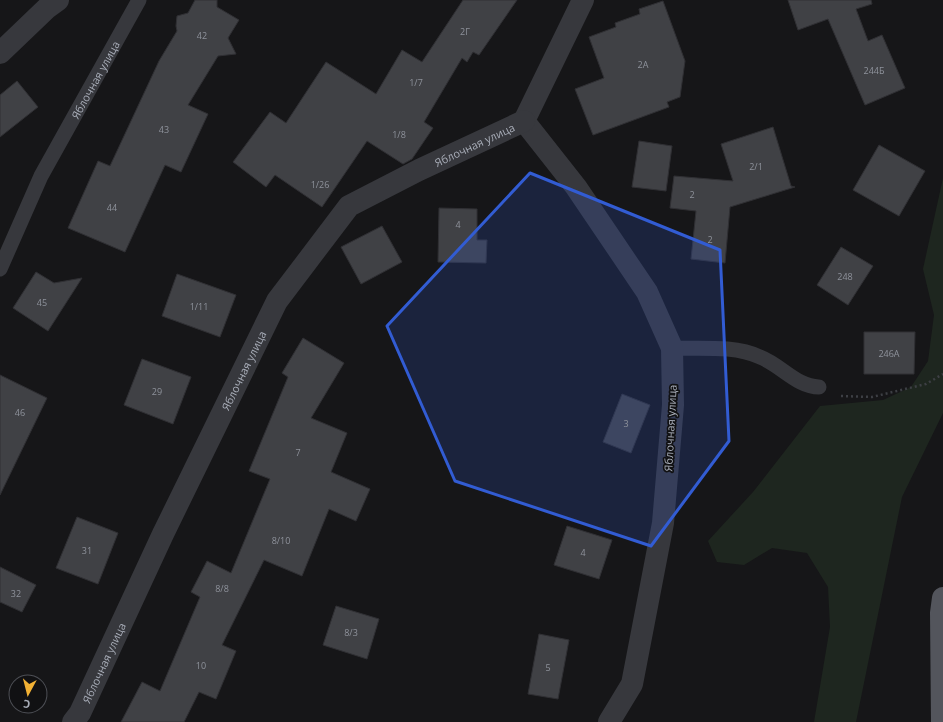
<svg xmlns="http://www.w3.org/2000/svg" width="943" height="722" font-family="'Open Sans',sans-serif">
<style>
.green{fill:#1e261f}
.building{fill:#404145;stroke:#303034}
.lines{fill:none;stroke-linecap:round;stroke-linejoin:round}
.path{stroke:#3d3f44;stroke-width:2.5;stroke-dasharray:2 3;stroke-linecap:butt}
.service{stroke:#37383d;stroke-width:15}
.minor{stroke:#37383d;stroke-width:22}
.primary{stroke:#53555c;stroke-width:22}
.marked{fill:#325cd3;fill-opacity:0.2;stroke:#325cd3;stroke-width:3;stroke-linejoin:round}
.labels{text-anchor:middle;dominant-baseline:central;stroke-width:3.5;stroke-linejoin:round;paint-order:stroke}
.number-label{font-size:9px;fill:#8e929b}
.street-label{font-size:11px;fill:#a8adb8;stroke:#111113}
</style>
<rect width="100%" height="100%" fill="#161618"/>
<path class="green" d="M943 178V413L902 497 856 722H814L830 627 828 587 807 553 772 548 744 565 717 562 708 541 753 492 820 406 883 400 911 387 928 361 934 315 923 269Z"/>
<path class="building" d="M195 0H217V7L239 20 228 38 236 54 218 56 188 105 208 114 181 172 165 165 125 252 68 228 98 161 110 166 159 61 177 31 176 26 177 16 188 13Z
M463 0H517L479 55 473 52 467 62 462 58 424 122 433 128 412 159 403 164 367 141 322 207 275 175 266 187 233 162 270 112 286 123 326 62 376 94 402 50 422 62Z
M788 0H871L872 4 856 9 868 41 882 35 905 88 865 105 828 19 798 30Z
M663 1 685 61 680 97 667 102 669 107 593 135 575 89 604 78 589 37 616 27 615 23 640 14 639 9Z
M17 81 38 107 0 137V95Z
M773 127 791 186 795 187 730 207 725 263 691 259 696 211 670 208 674 176 733 181 721 144Z
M639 141 672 146 666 191 632 187Z
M879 145 925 171 899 216 853 190Z
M439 208 477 209V240H487L486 263 438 262Z
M382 226 402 262 361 284 341 247Z
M841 247 873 266 848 305 817 285Z
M36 272 54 283 82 278 48 331 13 308Z
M177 274 236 295 220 337 162 316Z
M864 332H915L914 374H864Z
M303 338 344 363 311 418 347 433 331 472 370 489 356 521 329 509 302 576 264 560 222 645 236 651 216 699 199 692 184 722H121L142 682 160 691 200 597 191 592 207 561 231 573 270 479 249 471 288 377 282 373Z
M142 359 191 377 173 424 124 405Z
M0 375 47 398 0 495Z
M622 394 650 405 631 453 603 442Z
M77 517 118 533 98 584 56 568Z
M567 526 612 540 599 579 554 565Z
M0 567 36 585 22 612 0 602Z
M336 606 379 619 367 659 323 645Z
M539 634 569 640 558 699 528 694Z"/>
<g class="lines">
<path class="path" d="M841 396 872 397 926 384 943 374"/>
<g class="service">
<path id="s1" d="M0 269 41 176 139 0"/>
<path d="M672 348C700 349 734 345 760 357 781 365 797 387 819 387"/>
</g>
<g class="minor">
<path d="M583 0 524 121 576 187 647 292 672 348 673 405 663 523 632 684 609 722"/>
<path d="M0 53 47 8 58 0"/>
<path id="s2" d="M73 722 80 713 163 534 277 301 349 206 419 170 524 121"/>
</g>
<path class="primary" d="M942 722 941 613 943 598"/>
</g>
<path class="marked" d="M530 173 720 250 729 441 651 546 455 481 387 326Z"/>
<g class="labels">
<g class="number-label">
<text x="465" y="31">2Г</text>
<text x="202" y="35">42</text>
<text x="643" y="64">2А</text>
<text x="874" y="70">244Б</text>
<text x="416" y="82">1/7</text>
<text x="164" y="129">43</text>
<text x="399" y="134">1/8</text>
<text x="756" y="166">2/1</text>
<text x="320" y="184">1/26</text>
<text x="692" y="194">2</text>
<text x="112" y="207">44</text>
<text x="458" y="224">4</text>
<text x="710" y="239">2</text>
<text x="845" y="276">248</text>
<text x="42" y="302">45</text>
<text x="199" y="306">1/11</text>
<text x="889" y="353">246А</text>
<text x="157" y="391">29</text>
<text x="20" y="412">46</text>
<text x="626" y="423">3</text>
<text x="298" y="452">7</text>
<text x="281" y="540">8/10</text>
<text x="87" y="550">31</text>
<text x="583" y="552">4</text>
<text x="222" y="588">8/8</text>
<text x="16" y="593">32</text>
<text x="351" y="632">8/3</text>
<text x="201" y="665">10</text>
<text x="548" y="667">5</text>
</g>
<g class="street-label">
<text stroke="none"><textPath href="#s1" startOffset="212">Яблочная улица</textPath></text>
<text stroke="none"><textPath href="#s2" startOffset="727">Яблочная улица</textPath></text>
<text stroke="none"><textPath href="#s2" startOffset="391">Яблочная улица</textPath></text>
<text transform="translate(670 428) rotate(-87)">Яблочная улица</text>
<text stroke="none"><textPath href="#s2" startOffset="67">Яблочная улица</textPath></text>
</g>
</g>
<g transform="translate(28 694) rotate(187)"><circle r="19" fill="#111113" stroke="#4d4f55"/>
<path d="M0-3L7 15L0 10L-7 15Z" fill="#f2b134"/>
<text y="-6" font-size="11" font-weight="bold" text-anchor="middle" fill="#a8adb8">С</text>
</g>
</svg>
